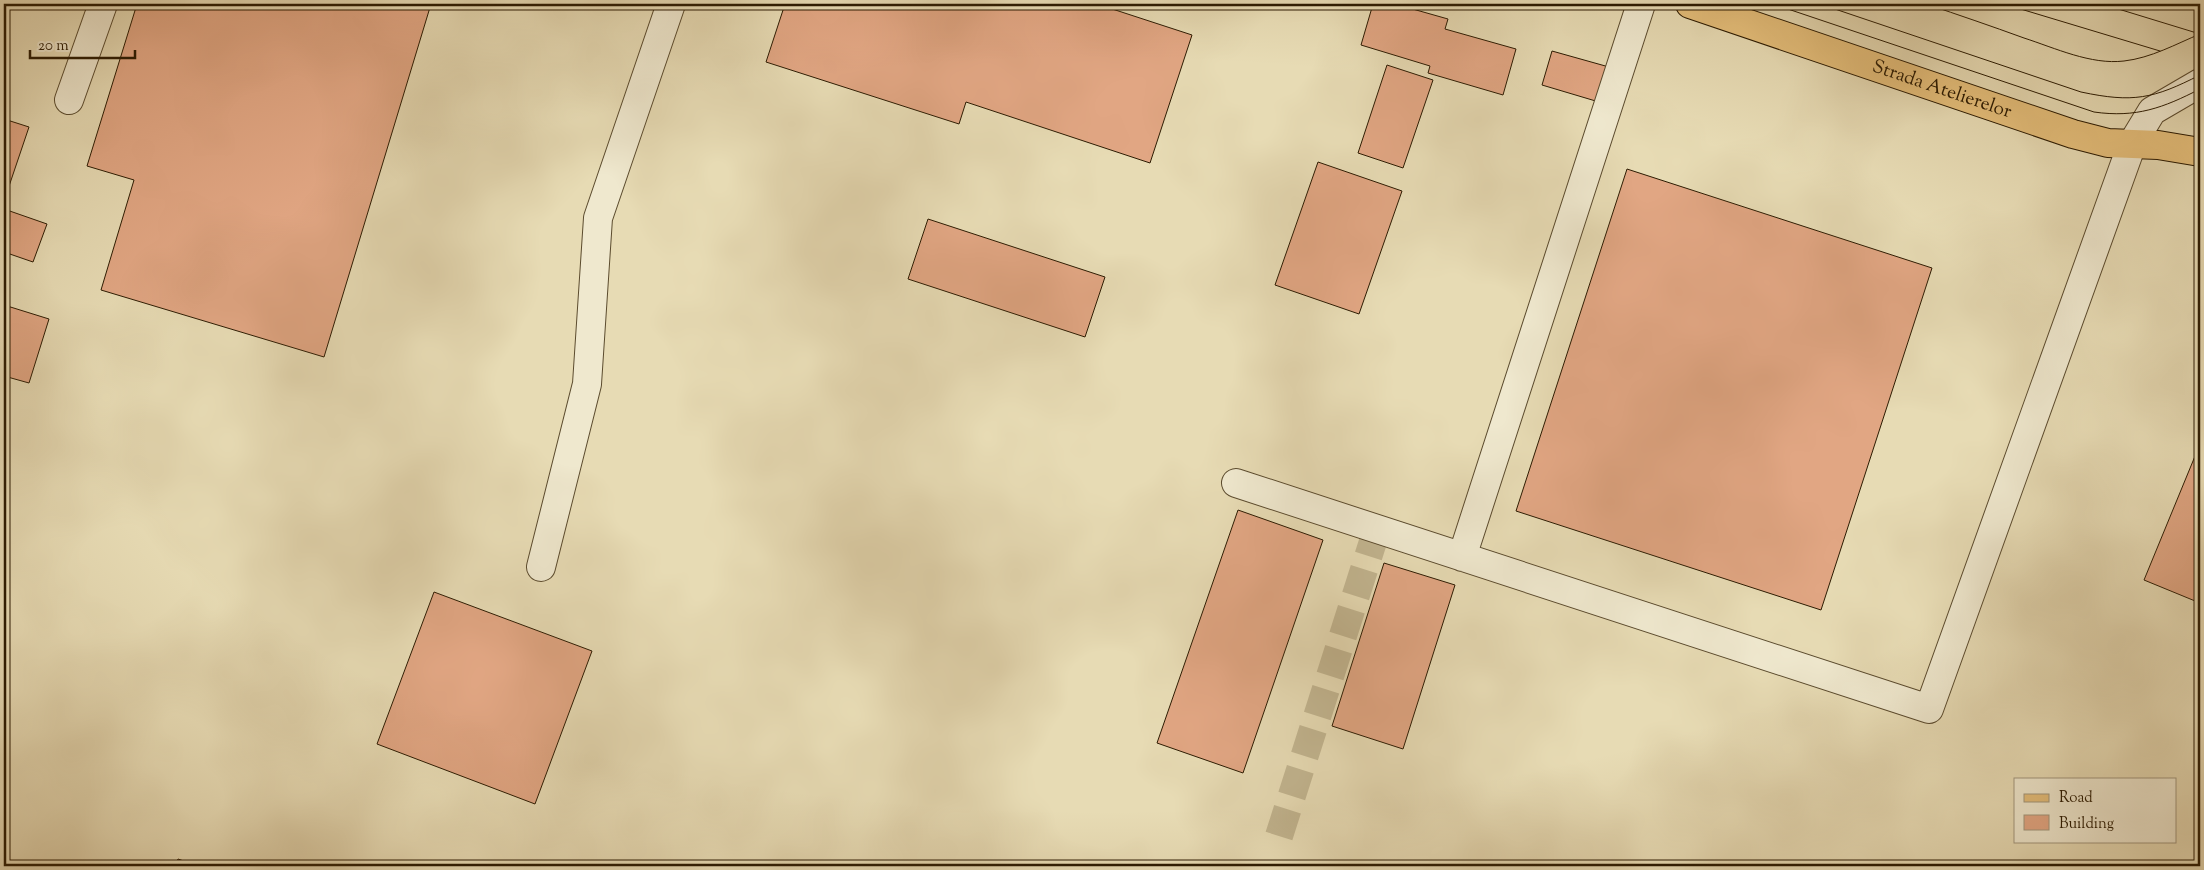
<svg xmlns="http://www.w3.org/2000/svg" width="2204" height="870" font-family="'Sorts Mill Goudy',serif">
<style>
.building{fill:#e1a683;stroke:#2c1b02}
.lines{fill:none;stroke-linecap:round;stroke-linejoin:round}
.minor-tunnel{stroke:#c2b590;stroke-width:28;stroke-dasharray:28 14;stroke-linecap:butt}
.minor-casing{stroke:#5b4b2e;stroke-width:30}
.major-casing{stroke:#2c1b02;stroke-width:30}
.minor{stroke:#efe8ce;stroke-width:28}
.major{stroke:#e4be7a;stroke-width:28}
.tram{stroke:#2c1b02;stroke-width:1}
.labels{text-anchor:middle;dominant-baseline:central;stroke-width:4;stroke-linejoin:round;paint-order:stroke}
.street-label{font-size:19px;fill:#2c1b02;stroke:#efe8ce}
</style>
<rect width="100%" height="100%" fill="#e7dbb4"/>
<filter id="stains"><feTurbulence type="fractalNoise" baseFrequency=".004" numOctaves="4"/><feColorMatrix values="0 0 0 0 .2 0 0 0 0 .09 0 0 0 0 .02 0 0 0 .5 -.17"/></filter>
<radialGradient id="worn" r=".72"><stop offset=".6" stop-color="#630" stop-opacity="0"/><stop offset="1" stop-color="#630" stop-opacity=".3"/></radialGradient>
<path class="building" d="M137 4H431L324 357 101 290 134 180 87 166Z
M785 4H1097L1192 35 1150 163 966 102 959 124 766 62Z
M1373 4H1395L1448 19 1445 29 1516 49 1503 95 1428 73 1430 66 1361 45Z
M1552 51 1609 67 1599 102 1542 85Z
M1387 65 1433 80 1403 168 1358 153Z
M4 119 29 127 4 201Z
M1318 162 1402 191 1359 314 1275 285Z
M1627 169 1932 268 1821 610 1516 511Z
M4 209 47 224 33 262 4 252Z
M928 219 1105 277 1085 337 908 279Z
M4 305 49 319 29 383 4 376Z
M2200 444V603L2144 580Z
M1238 510 1323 540 1243 773 1157 743Z
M1384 563 1455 585 1403 749 1332 726Z
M434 592 592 651 535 804 377 744Z
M178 859 198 866H175Z"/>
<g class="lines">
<path class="minor-tunnel" d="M1279 836 1377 529"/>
<g class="minor-casing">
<path id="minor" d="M69 100 103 4
M1236 483 1929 709 2132 144 2152 111 2200 83
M1462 557 1641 4
M541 567 587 384 598 218 671 4"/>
</g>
<g class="major-casing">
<g id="major">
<path id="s1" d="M1690 4 2073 134 2108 143 2158 145 2200 152"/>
</g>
</g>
<use href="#minor" class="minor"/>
<use href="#major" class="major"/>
<path class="tram" d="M1773 4 2094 112C2136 118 2163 108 2200 89
M1820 4 2081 92C2133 103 2153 99 2200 75
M1926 4C1959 15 1991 26 2024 38 2055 48 2091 65 2124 61 2151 58 2176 44 2200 34
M2004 4 2160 51
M2102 4 2200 34
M2189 4 2200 7"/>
</g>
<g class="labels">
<g class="street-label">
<text stroke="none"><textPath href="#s1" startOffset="266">Strada Atelierelor</textPath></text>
</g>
</g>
<rect width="2204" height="870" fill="none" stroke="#e7dbb4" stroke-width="20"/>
<rect x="5" y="5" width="2194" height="860" fill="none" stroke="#2c1b02" stroke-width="2.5"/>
<rect x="10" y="10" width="2184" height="850" fill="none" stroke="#2c1b02"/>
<rect x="2014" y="778" width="162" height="65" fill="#efe8ce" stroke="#a1967c"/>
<rect x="2024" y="794" width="25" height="8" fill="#e4be7a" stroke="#a1967c"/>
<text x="2059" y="802" font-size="15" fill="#2c1b02">Road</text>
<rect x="2024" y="815" width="25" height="15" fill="#e1a683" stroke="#a1967c"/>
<text x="2059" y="828" font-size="15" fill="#2c1b02">Building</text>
<path d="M30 50v8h105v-8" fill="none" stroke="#2c1b02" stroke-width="2.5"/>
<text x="38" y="50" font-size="15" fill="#2c1b02" stroke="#efe8ce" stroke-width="4" paint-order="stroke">20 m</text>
<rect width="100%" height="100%" filter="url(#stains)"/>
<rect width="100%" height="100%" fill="url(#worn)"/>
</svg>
